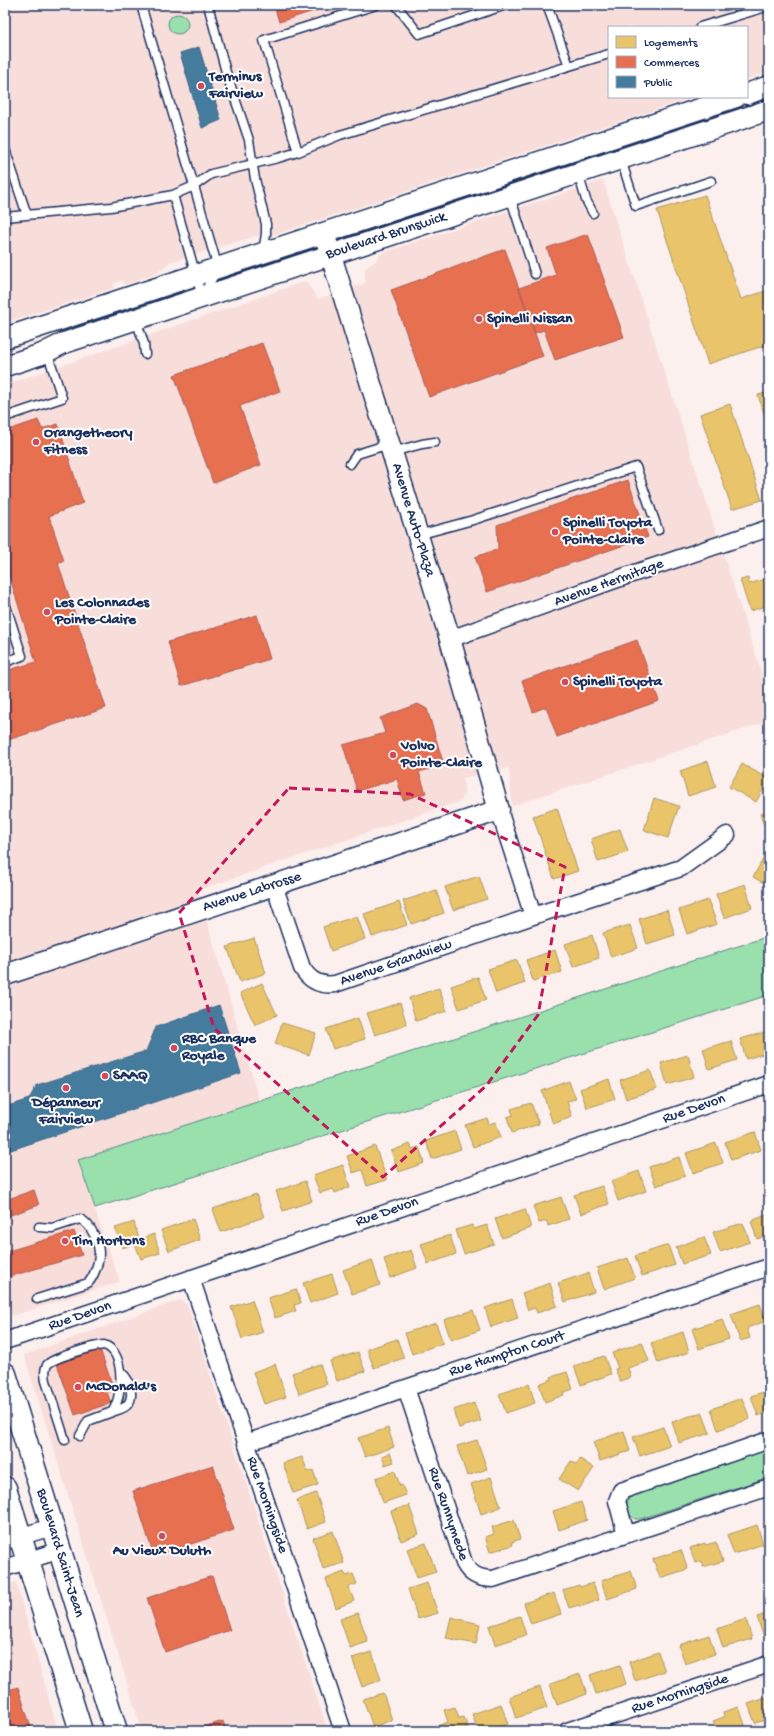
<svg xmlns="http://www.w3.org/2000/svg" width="774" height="1736" font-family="'Gochi Hand',sans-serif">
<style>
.built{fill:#f8dedb}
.green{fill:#99e0ad;stroke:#5a8886}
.homes{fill:#e9c46a;stroke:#ab9766}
.shops{fill:#e76f51;stroke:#aa5c55}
.public{fill:#457b9d;stroke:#38648a}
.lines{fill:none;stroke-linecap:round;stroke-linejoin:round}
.service-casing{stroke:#1b2f5e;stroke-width:11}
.minor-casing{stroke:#1b2f5e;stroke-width:19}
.tertiary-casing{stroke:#1b2f5e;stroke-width:23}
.secondary-casing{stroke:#1b2f5e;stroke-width:25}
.service{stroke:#fff;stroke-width:8}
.minor{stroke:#fff;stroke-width:16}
.tertiary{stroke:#fff;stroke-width:20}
.secondary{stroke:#fff;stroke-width:22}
.marked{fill:none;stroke:#c2185b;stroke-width:3;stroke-dasharray:8 5;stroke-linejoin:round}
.poi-dot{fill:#d1495b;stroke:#fff;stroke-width:1.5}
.labels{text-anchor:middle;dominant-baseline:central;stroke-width:4;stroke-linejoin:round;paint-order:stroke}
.poi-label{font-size:15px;font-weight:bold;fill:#1b2f5e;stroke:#fff;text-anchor:start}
.street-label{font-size:15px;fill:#1b2f5e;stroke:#fff}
</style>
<rect width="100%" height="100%" fill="#fcf0ef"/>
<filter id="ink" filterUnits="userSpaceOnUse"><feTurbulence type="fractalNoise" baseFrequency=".025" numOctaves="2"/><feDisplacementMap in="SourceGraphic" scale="8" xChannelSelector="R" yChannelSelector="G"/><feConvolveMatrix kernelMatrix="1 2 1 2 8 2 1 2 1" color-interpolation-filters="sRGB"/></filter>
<g filter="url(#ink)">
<path class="built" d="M5 5H769V72L747 79V27H609V97H694L277 234 253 237 170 262 156 274 124 285 122 280 113 284 115 288 5 323Z
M603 180 769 696V721L512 806 509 768 463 778 465 793 461 801 199 890 211 935 260 1102 78 1161 120 1282 12 1316 5 1295V385L306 281 318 299 365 283V268L374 262 381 253Z
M180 1300 187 1304 328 1731H142L24 1355Z
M16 1582 58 1731H5V1585Z"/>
<path class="green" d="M168 24a10 10 0 1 1 20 0a10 10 0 1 1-20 0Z
M721 112 723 114 721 115 353 237 352 234Z
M296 252 297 255 241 274 240 271Z
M188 288 189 291 79 327 78 324Z
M769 936V995L95 1208 78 1160Z
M769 1449V1477L640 1519H635L628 1514C626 1505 626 1499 634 1494Z"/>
<path class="homes" d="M705 195 741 299 769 290V344L708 364 657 210Z
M769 392V429L758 395Z
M730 404 762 500 732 509 700 414Z
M748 578 749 584 769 578V605L750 611 740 580Z
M708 761 716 787 688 796 680 771Z
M742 764 769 779 756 802 729 787Z
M654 798 679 806 668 838 644 830Z
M557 808 578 871 554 879 533 816Z
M769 811V840L760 814Z
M620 829 628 852 598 862 591 839Z
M767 852 769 853V886L753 877Z
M479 876 487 899 453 910 445 887Z
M745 884 752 908 724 918 716 894Z
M436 890 444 913 411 924 403 901Z
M708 900 717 924 687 934 679 910Z
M399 902 407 925 372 937 364 914Z
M667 910 675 935 647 944 639 919Z
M357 916 365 939 331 951 323 927Z
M630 925 638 948 611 957 603 933Z
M592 935 599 958 573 967 565 944Z
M254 938 266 973 240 982 227 947Z
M555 950 562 972 533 981 526 960Z
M517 960 525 983 496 993 488 969Z
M478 977 486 1000 459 1009 451 986Z
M262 983 277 1015 255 1025 240 993Z
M439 988 447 1011 416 1021 409 998Z
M400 1003 407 1025 375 1035 367 1013Z
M358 1018 365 1039 333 1049 326 1029Z
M282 1023 316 1033 309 1055 275 1044Z
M769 1031V1052L746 1059 740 1039Z
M731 1041 737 1060 709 1069 703 1049Z
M688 1055 694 1077 667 1085 661 1063Z
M650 1070 657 1089 626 1099 620 1080Z
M609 1079 615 1099 587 1108 580 1089Z
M569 1081 576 1099 567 1101 572 1117 553 1124 542 1091Z
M531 1103 539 1124 512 1133 507 1117 513 1115 511 1109Z
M487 1118 489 1124 495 1122 501 1137 473 1147 465 1125Z
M455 1131 461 1149 432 1159 426 1141Z
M755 1132 761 1150 731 1160 725 1142Z
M716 1143 723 1163 693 1173 686 1153Z
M410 1144 412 1149 419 1147 424 1163 399 1172 391 1151Z
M375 1146 387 1180 367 1186 362 1170 353 1173 347 1156Z
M679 1157 685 1176 656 1186 649 1167Z
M343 1165 350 1187 335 1193 333 1189 320 1193 313 1175Z
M639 1171 646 1191 618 1201 611 1181Z
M305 1181 312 1201 283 1211 276 1191Z
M602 1186 609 1204 581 1214 574 1195Z
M256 1194 264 1217 221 1232 213 1209Z
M561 1197 569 1219 548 1226 547 1221 539 1223 533 1206Z
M525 1209 531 1228 502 1238 495 1219Z
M769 1214V1235L757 1239 751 1221Z
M193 1219 200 1240 169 1251 161 1230Z
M134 1222 139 1239 154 1234 160 1253 141 1259 135 1244 122 1248 115 1228Z
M743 1223 750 1242 720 1252 713 1232Z
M472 1225 474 1229 487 1225 494 1244 464 1254 456 1230Z
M450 1235 456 1254 428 1264 421 1244Z
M704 1237 711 1255 682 1264 676 1247Z
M668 1245 675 1265 642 1276 635 1256Z
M411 1250 417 1268 390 1278 384 1259Z
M628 1258 635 1278 604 1289 597 1268Z
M372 1260 380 1285 352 1294 343 1270Z
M588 1273 594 1292 565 1302 558 1283Z
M332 1274 338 1293 310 1303 303 1283Z
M550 1283 557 1306 537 1313 535 1308 528 1310 522 1293Z
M296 1289 301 1303 294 1305 296 1311 275 1318 268 1298Z
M512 1299 518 1318 491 1327 485 1308Z
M252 1300 263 1332 242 1339 231 1307Z
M760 1304 766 1321 747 1328 750 1338 740 1341 731 1314Z
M473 1310 480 1330 451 1340 444 1320Z
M722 1319 729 1339 699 1349 692 1329Z
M436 1323 443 1343 412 1354 405 1333Z
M683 1332 689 1352 658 1363 651 1343Z
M397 1339 404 1358 374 1368 367 1349Z
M642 1342 649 1361 628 1368 631 1377 620 1381 615 1369 618 1368 612 1353Z
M358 1352 365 1371 337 1381 330 1361Z
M604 1356 611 1374 581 1385 574 1366Z
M275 1364 286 1397 264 1404 253 1372Z
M320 1364 327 1384 299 1394 292 1373Z
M567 1372 573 1389 563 1393 564 1395 545 1402 539 1384 552 1379 551 1377Z
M529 1384 535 1403 506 1413 499 1394Z
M769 1390V1412L758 1416 751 1396Z
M742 1398 750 1419 718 1430 711 1409Z
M474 1403 481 1421 459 1428 453 1410Z
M702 1412 710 1433 679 1443 672 1422Z
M663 1427 670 1446 640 1456 633 1437Z
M388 1428 394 1447 365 1457 358 1438Z
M624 1431 630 1451 600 1461 593 1442Z
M477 1440 487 1469 467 1476 457 1446Z
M390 1453 394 1462 385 1465 382 1456Z
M302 1457 308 1472 313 1470 318 1485 293 1493 283 1463Z
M580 1459 594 1468 578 1491 559 1479 571 1461 576 1464Z
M395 1471 400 1486 402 1485 406 1495 383 1503 376 1478Z
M491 1477 501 1507 481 1514 471 1484Z
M316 1493 326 1522 307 1529 297 1500Z
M581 1502 587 1520 559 1530 553 1511Z
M409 1505 419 1534 401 1541 391 1511Z
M514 1520 520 1539 512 1542 513 1545 490 1552 485 1537 494 1534 492 1527Z
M757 1525 763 1544 734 1554 727 1535Z
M333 1531 344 1563 323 1569 313 1538Z
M716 1542 723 1561 703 1567 701 1561 695 1563 690 1548 705 1543 706 1545Z
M426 1543 436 1572 417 1578 407 1549Z
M681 1550 688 1569 660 1578 653 1559Z
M631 1571 637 1589 607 1599 601 1581Z
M344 1572 346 1576 353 1574 357 1584 349 1587 354 1601 336 1608 326 1579Z
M427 1583 438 1613 418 1619 408 1589Z
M593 1583 599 1600 580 1607 579 1605 569 1608 563 1590 579 1585 580 1587Z
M554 1593 561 1614 531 1624 524 1603Z
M358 1613 368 1642 350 1648 340 1619Z
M769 1613V1633L763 1635 757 1617Z
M520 1616 526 1635 495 1645 489 1626Z
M451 1617 480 1624 476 1644 446 1638Z
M746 1619 752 1639 723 1648 717 1629Z
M709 1635 715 1654 685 1664 679 1645Z
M372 1652 381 1680 362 1687 352 1658Z
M658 1652 665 1671 635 1681 629 1662Z
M620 1665 626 1684 596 1694 590 1675Z
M580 1674 587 1694 557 1705 550 1684Z
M540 1687 547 1708 516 1718 509 1697Z
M383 1693 392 1720 373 1727 363 1699Z
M769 1697V1719L755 1723 748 1704Z
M501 1704 508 1724 488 1731H478L472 1714Z
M455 1707 459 1718 464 1717 469 1731H436L434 1727 448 1722 444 1710Z
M739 1707 747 1731H717L713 1721 724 1717 723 1712Z"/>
<path class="shops" d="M274 5H333L279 22Z
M588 234 624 337 555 360 544 330 535 333 519 288 556 275 547 248Z
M505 249 543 356 429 397 391 290Z
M262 343 280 391 240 406 261 465 213 483 174 375Z
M38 420 42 429 58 424 83 503 49 516 64 561 58 563 106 708 5 741V671L36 662 5 562V431Z
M628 480 648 537 487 592 475 557 498 549 497 525Z
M257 615 270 659 181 686 168 642Z
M637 640 659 701 557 737 546 707 533 712 522 681Z
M418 704 427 709 444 765 419 772 426 793 403 800 397 779 357 791 343 745 385 733 380 718Z
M34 1190 39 1205 8 1216 5 1207V1200Z
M74 1231 82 1255 5 1278V1252Z
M100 1349 114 1390 107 1392 111 1403 75 1415 57 1364Z
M213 1465 234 1530 154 1556 133 1491Z
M212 1576 230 1630 165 1652 147 1598Z
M18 1687 32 1731H5V1691Z
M223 1721 226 1731H190Z"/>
<path class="public" d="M199 47 221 120 202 128 180 53Z
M219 1005 241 1073 5 1152V1107L29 1099 37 1085 146 1051 156 1027Z"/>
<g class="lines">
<g class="service-casing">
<path id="service" d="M141 5 218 268 204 293
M208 5 226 72 249 140 255 179 266 224V234L263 252
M396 5 419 34 506 5
M547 5 569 66
M743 5 746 13
M700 27 769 6
M5 149 27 215
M298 152 264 40 376 5
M621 160 636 206 711 181
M578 173 586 200 593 213
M173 195 202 297
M510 196 535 274
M5 217 111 207 173 195 194 186 211 174 278 158 298 152 340 135 609 54
M136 319 144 344 145 354
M5 417 62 398 47 351
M392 452 422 444 435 442
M350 464 357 454 389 444
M418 535 473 520 636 467 658 530
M5 603 22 656 5 662
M37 1299 88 1283C94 1277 99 1262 99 1254 99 1242 91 1224 80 1219L52 1228 39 1227
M112 1412C117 1410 124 1409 127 1405 135 1397 130 1380 122 1373
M65 1440 46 1381C45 1375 44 1370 47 1365 52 1358 94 1346 104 1345 126 1352 123 1397 112 1412L88 1421 80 1436"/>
</g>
<g class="minor-casing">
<path id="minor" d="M450 639 626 576 769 528
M499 810 533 916
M274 885 302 968C310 981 320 986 335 984L533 916 681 868 727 835
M191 1278 343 1731
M5 1341 769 1084
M406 1388 464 1563C470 1575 480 1579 493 1579L769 1487
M246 1443 406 1388 769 1267
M626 1534 617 1501 621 1491 769 1440
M5 1541 52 1527
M5 1568 60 1550
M567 1731 769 1664"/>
</g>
<g class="tertiary-casing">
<path id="tertiary" d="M747 94 769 86
M5 338 736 97
M5 366 42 354 64 343 769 110
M5 975 499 810 450 639 324 233"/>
</g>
<g class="secondary-casing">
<path id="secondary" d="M5 1374 116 1731
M5 1488 81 1731"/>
</g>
<use href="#service" class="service"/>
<use href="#minor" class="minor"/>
<use href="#tertiary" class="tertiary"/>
<use href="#secondary" class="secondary"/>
</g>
</g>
<path class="marked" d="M289 788 410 794 565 867 538 1015 486 1086 383 1177 214 1028 179 913Z"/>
<g class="poi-dot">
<circle cx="201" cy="86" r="4"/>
<circle cx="479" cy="319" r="4"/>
<circle cx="36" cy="442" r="4"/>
<circle cx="555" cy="532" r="4"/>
<circle cx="47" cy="612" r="4"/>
<circle cx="565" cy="682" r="4"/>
<circle cx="393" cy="755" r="4"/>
<circle cx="174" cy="1048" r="4"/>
<circle cx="105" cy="1076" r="4"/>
<circle cx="66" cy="1088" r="4"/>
<circle cx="65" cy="1241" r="4"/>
<circle cx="78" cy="1387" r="4"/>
<circle cx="162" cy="1536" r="4"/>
</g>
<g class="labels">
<g class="poi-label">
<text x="209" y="77">Terminus<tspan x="209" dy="17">Fairview</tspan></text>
<text x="487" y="319">Spinelli Nissan</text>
<text x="44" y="433">Orangetheory<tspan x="44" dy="17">Fitness</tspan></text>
<text x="563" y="523">Spinelli Toyota<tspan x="563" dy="17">Pointe-Claire</tspan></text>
<text x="55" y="603">Les Colonnades<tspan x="55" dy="17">Pointe-Claire</tspan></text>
<text x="573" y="682">Spinelli Toyota</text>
<text x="401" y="746">Volvo<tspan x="401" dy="17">Pointe-Claire</tspan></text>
<text x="182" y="1039">RBC Banque<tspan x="182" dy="17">Royale</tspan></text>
<text x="113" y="1076">SAAQ</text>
<text x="66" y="1103" text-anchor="middle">Dépanneur<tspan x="66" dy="17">Fairview</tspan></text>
<text x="73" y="1241">Tim Hortons</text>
<text x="86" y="1387">McDonald's</text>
<text x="162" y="1551" text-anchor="middle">Au Vieux Duluth</text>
</g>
<g class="street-label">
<text transform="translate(386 236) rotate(-18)">Boulevard Brunswick</text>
<text transform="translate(413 520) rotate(73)">Avenue Auto-Plaza</text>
<text transform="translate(609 583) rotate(-20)">Avenue Hermitage</text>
<text transform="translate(252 892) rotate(-18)">Avenue Labrosse</text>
<text transform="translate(396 963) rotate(-19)">Avenue Grandview</text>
<text transform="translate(694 1109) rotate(-19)">Rue Devon</text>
<text transform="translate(387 1212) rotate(-19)">Rue Devon</text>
<text transform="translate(80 1316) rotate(-19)">Rue Devon</text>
<text transform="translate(507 1354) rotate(-18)">Rue Hampton Court</text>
<text transform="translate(267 1505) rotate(71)">Rue Morningside</text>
<text transform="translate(448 1514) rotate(71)">Rue Runnymede</text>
<text transform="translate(60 1553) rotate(73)">Boulevard Saint-Jean</text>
<text transform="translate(680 1694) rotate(-18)">Rue Morningside</text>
</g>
</g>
<rect width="774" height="1736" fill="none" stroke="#fff" stroke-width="20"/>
<rect x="10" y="10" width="754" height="1716" fill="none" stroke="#1b2f5e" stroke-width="1.5" filter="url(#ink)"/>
<rect x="608" y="26" width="140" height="72" fill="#ffffff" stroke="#a4acbf"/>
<rect x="616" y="36" width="20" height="12" fill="#e9c46a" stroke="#a4acbf"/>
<text x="644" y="46" font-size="12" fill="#1b2f5e">Logements</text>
<rect x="616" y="56" width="20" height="12" fill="#e76f51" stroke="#a4acbf"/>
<text x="644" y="66" font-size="12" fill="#1b2f5e">Commerces</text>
<rect x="616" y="76" width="20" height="12" fill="#457b9d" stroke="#a4acbf"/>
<text x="644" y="86" font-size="12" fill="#1b2f5e">Public</text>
</svg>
